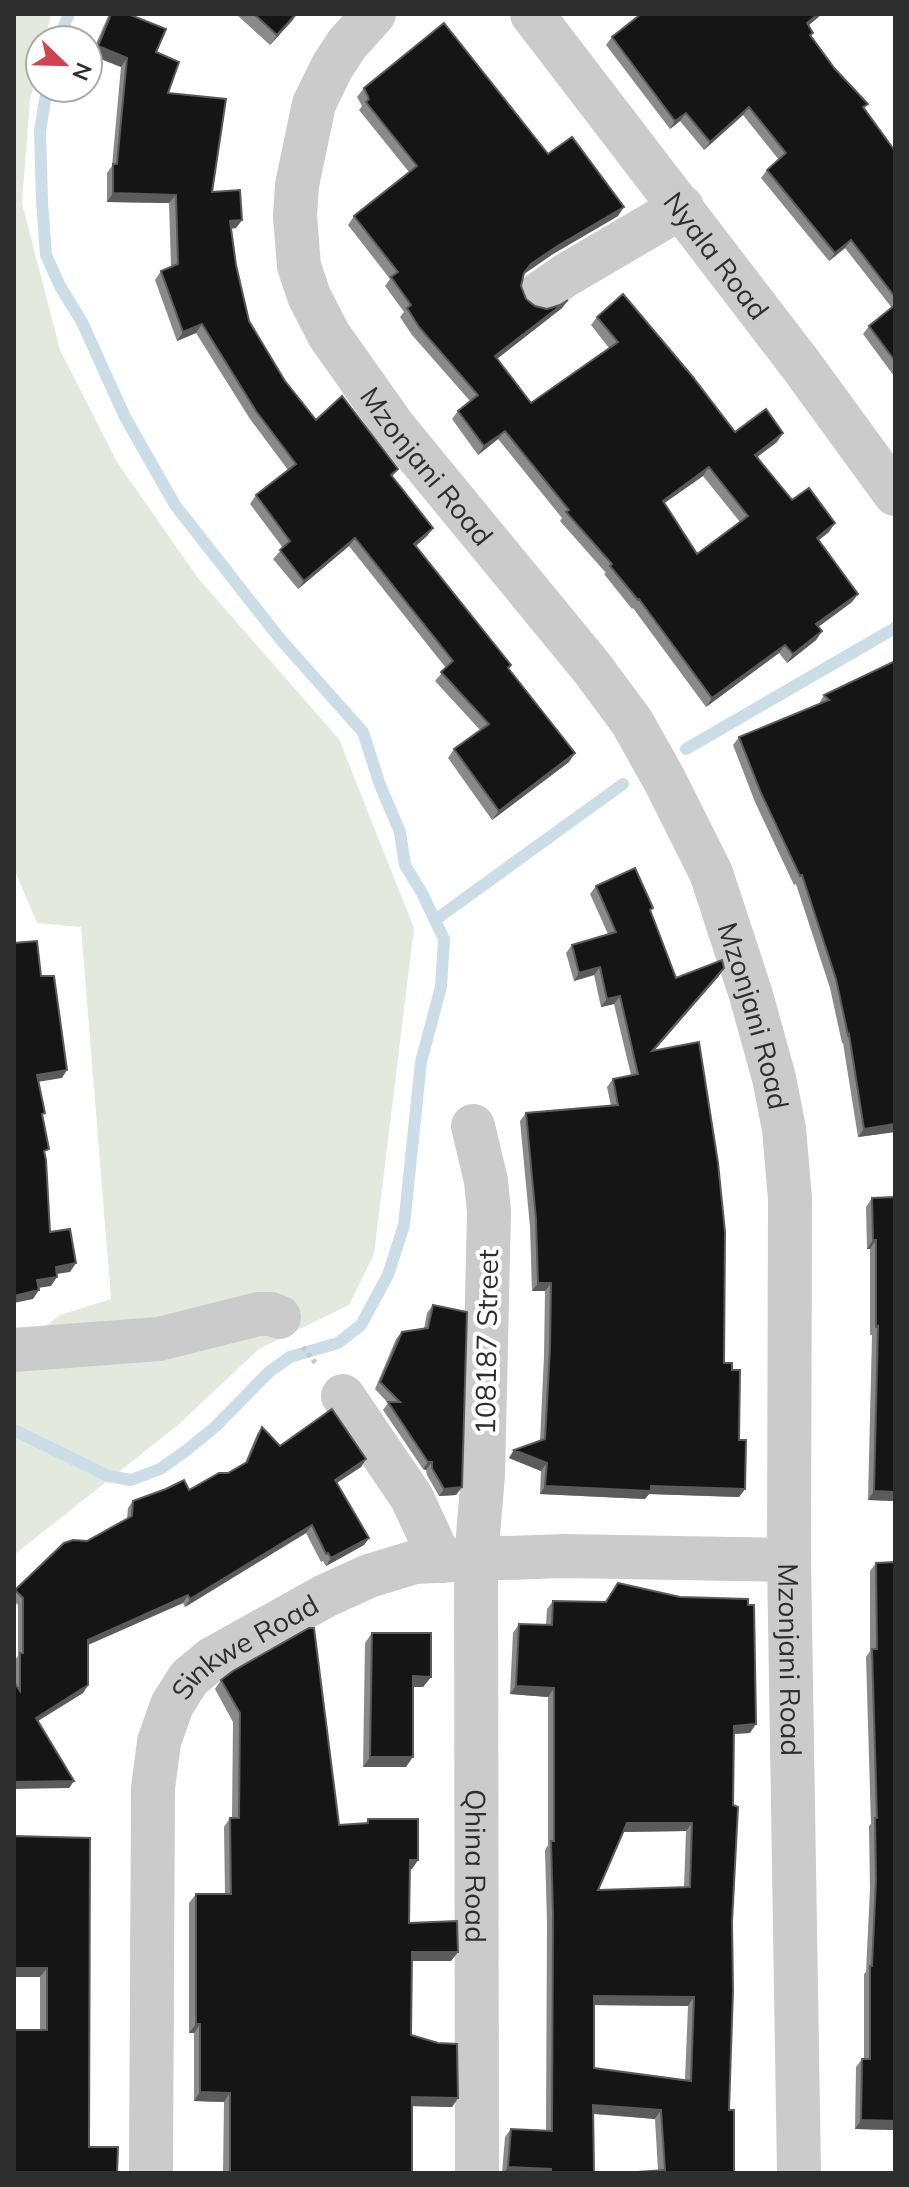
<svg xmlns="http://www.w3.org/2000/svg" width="909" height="2187" font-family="Mulish,sans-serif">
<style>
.green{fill:#e4e9dd}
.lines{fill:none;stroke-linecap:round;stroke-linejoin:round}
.stream{stroke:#cbdde7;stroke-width:12}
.path{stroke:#c8c8c8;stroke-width:5;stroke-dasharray:4 4;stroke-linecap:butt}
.minor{stroke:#cbcbcb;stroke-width:44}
.wall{fill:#8a8a8a;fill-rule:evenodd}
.shaded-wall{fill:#5b5b5b}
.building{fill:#151515;stroke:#5b5b5b;stroke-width:2;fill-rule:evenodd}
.labels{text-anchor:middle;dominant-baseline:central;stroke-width:8;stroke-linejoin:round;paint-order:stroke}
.street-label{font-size:28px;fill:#2e2e2e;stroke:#fff}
</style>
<rect width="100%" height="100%" fill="#fff"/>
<path class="green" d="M14 14H51L45 40H40V59L30 101 22 203 60 350 117 462 198 578 339 739 414 928 374 1254 349 1305 259 1349 178 1425 14 1555V1350L60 1315 111 1299 81 927 37 923 14 869Z"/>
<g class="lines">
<path class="stream" d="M58 40 69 14
M686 749 895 628
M435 920 623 784
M14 1430 108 1476 131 1480 160 1469 187 1450 216 1426 269 1372 290 1357 338 1343 361 1325 388 1275 404 1225 421 1062 441 987 444 939 422 893 405 865 400 832 380 785 363 732 281 640 175 505 125 417 82 322 60 286 46 255 42 201 40 131 47 88"/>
<path class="path" d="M303 1347 317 1365"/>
<g class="minor">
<path id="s1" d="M374 14 347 44 332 67 314 104 297 185 295 216 299 266 309 296 329 335 394 427 592 668 632 722 665 781 711 873 751 995 774 1078 784 1129 790 1199 789 1560 799 2173"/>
<path id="s2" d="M532 14 801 365 895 494"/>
<path d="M540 293 566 275 682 207"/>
<path id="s3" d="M473 1126 486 1181 489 1211 483 1475 476 1559 477 2173"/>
<path d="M14 1350 159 1339 258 1314H271L279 1317"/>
<path d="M343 1396 412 1498 441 1561"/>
<path id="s4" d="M151 2173 153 1788 159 1742 172 1705 189 1678 212 1659 325 1596 369 1576 415 1562 476 1559 564 1556 789 1560"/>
</g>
</g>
<path class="wall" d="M109 14H128L156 52 168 93 212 192 242 220 236 228 231 229 236 265 249 321 285 381 316 420 398 469 392 477 433 528 427 536 415 546 511 665 508 668 569 762 492 820 448 758 454 749 480 730 435 681 446 668 349 546 298 589 273 559 283 548 250 504 256 495 288 470 250 419 196 333 177 341 155 280 161 271 171 267 169 203 107 202V173L112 166 121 67 91 55Z
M236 14H297L270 45Z
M641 14H822L808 25 811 36 835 69 868 104 864 109 895 151V375L894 376 863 334 869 326 892 308 845 248 829 261 761 178 767 170 779 160 743 115 704 150 680 121 670 129 606 45 612 37Z
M364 88 548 154 618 216 553 254 523 275 521 286 526 299 535 306 547 309 560 305 568 300 562 308 497 359 531 403 609 348 591 325 597 317 735 432 777 442 757 457 792 500 829 532 819 540 852 602 818 627 822 631 816 640 787 663 779 653 706 707 633 608 632 609 604 574 606 573 560 521 562 518 498 439 478 455 452 419 458 411 470 401 412 335 400 317 404 312 385 286 390 279 348 225 354 216 409 172 359 110 362 106 357 97ZM703 476 740 522 697 554 664 503Z
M895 661V1132L858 1137 843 1043H842L830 988 796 884 794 885 755 802 733 745 739 737 819 704 824 695Z
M596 886 653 908 651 911 676 978 719 976 654 1050 724 1363 739 1440 745 1489 739 1497 649 1494 645 1499 540 1494 541 1471 509 1458 514 1450 540 1441 544 1356 545 1291H532L530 1227 520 1121 526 1113 611 1106 607 1087 613 1079 631 1075 614 1004 601 1007 594 975 574 981 566 953 572 945 608 934 590 894Z
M895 1197V1501L868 1500 872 1335H870V1249H867L866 1207 872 1198Z
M433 1305 462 1487 456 1495 439 1496 427 1475 426 1470 423 1469 383 1410 388 1403 375 1389 396 1339 402 1332 424 1329 427 1313Z
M262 1427 280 1446 366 1459 361 1467 337 1483 369 1538 364 1545 326 1566 323 1561 321 1562 306 1533 185 1607 183 1603 88 1645V1685L83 1693 38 1721 74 1781 69 1788 15 1683V1660L18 1656V1605L14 1601V1592L87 1541 127 1519 128 1508 133 1501 189 1490 228 1473 245 1463 257 1434Z
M895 1562V2130L855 2129 856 2067 862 2059H864V1974L866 1972 870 1889 869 1826 871 1824 866 1657 870 1651V1571L876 1563Z
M553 1601 750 1733 734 1734 729 2110 734 2173 658 2170 655 2119 593 2114 594 2173H502L505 2137 511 2129 546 2130 547 1923 545 1850 548 1845V1697L510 1694 513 1633 519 1624 546 1625 547 1609ZM686 1831 684 1887 598 1890 623 1832ZM594 2005 688 2006 685 2080 594 2068Z
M372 1633 431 1677 423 1687H413L406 1767H363L365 1643Z
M221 1680 339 1825 365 1824 368 1819 418 1860 412 1869H410L409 1923 458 1952 451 1961H412L411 2035 458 2098 452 2107 412 2106V2173H223L224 2102 194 2101V2033H189V1903L196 1894H225L224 1827 230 1818H232L233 1722 215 1689Z
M90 1838 14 2173 40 2030V1977Z"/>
<path class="shaded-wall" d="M297 14 292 21 270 45 277 35Z
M818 14H822L801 32 807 23Z
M98 46 127 58 121 67 91 55Z
M749 107 743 115 704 150 710 142Z
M686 113 680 121 670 129 675 121Z
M113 193 176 195 169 203 107 202Z
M624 207 618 216 553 254 525 273 518 282 531 264 559 245Z
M242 220 236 228 224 229 230 221Z
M851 240 845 248 829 261 835 253Z
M568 300 562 308 489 365 495 356Z
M202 324 196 333 177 341 183 332Z
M505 431 498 439 478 455 484 446Z
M783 433 777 442 749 463 755 455Z
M709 467 703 476 656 509 663 501Z
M835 523 829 532 811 546 817 538Z
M433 528 427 536 408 553 414 544Z
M355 538 349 546 298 589 304 581Z
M858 594 852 602 810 633 816 624Z
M822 631 816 640 787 663 793 654Z
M785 645 779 653 706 707 712 698Z
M575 753 569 762 492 820 499 811Z
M600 967 594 975 574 981 579 973Z
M724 968 719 976 647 1059 652 1051Z
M620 996 614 1004 601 1007 607 999Z
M67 1070 62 1078 31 1083 37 1075Z
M895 1124V1132L858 1137 864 1129Z
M873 1240H876L870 1249H867Z
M76 1263 70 1272 50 1275 56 1267Z
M57 1277 51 1286 31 1289 37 1280Z
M538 1283H551L545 1291H532Z
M39 1290 33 1299 14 1303V1296Z
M514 1450 547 1463 541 1471 509 1458Z
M366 1459 361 1467 330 1487 335 1480Z
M428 1462H432L426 1470 423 1469Z
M545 1486H651L745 1489 739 1497 649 1494 645 1499 540 1494Z
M462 1487 456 1495 439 1496 444 1489Z
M874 1491 895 1492V1501L868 1500Z
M312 1525 306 1533 185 1607 190 1599Z
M369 1538 364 1545 326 1566 331 1558Z
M188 1595 183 1603 83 1647 88 1640Z
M413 1676 431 1677 423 1687H406Z
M88 1685 83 1693 31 1725 36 1718Z
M516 1686 554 1688 548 1697 510 1694Z
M756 1724 750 1733 728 1734 734 1726Z
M370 1757H413L406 1767H363Z
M74 1781 69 1788 14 1789V1782Z
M627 1823H692L686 1831 621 1832Z
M410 1860H418L412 1869H404Z
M412 1952H458L451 1961H406Z
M14 1968H47L40 1977H14Z
M594 1996 694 1997 688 2006 588 2005Z
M196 2024H200L194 2033H189Z
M200 2092 230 2093 224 2102 194 2101Z
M412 2097 458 2098 452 2107 406 2106Z
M593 2105 661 2110 655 2119 587 2113Z
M861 2120 895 2121V2130L855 2129Z
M508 2167 551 2169 549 2173H504Z"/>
<path class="building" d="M111 14H128L166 29 156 52 179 62 168 93 226 99 212 192 240 190 242 220 230 221 236 265 249 321 285 381 316 420 342 396 398 469 391 475 433 528 414 544 511 665 508 668 575 753 499 811 454 749 489 724 441 672 453 661 355 538 304 581 280 550 290 541 256 495 296 464 256 411 202 324 183 332 161 271 178 264 176 195 113 193V164H117L127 58 98 46Z
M254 14H296L277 35Z
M641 14H818L807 23 813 33 810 35 835 69 868 104 863 107 895 151V297L851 240 835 253 767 170 786 153 749 107 710 142 686 113 675 121 612 37Z
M444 23 548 154 572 137 624 207 559 245 531 264 524 273 521 286 526 299 535 306 547 309 560 305 568 300 495 356 531 403 618 342 597 317 623 294 692 376 735 432 766 409 783 433 755 455 792 500 809 488 835 523 817 538 858 594 816 624 822 631 793 654 785 645 712 698 639 599 638 600 610 566 612 564 566 512 569 510 505 431 484 446 458 411 478 395 419 327 407 308 411 305 391 277 398 272 354 216 417 166 366 102 369 99 364 88ZM709 467 748 516 697 554 663 501Z
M895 305V361L869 326Z
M895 661V1124L864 1129 849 1034 848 1035 836 979 802 875 800 876 761 793 739 737 829 700 824 695Z
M635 868 653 908 650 910 676 978 722 960 724 968 652 1051 699 1042 718 1163 725 1232 724 1363H732V1370H740L739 1440H746L745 1489 651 1486V1491L545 1486 547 1463 514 1450 545 1439 550 1348 551 1283H538L536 1219 526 1113 618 1105 613 1079 638 1074 620 996 607 999 600 967 579 973 572 945 616 932 596 886Z
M37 941 41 976H54L67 1070 37 1075 45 1113 42 1114 49 1149 44 1151 46 1160 50 1232 70 1229 76 1263 56 1267 57 1277 37 1280 39 1290 14 1296V943Z
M895 1197V1492L874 1491 878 1326 876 1327V1240H873L872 1198Z
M433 1305 467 1312 462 1487 444 1489 432 1468V1462H428L388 1402H400L380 1382 402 1332 428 1328Z
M332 1409 366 1459 335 1480 369 1538 331 1558 328 1553 326 1554 312 1525 190 1599 188 1595 88 1640V1685L36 1718 74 1781 14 1782V1682L20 1691V1653H23V1598L15 1590 64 1543 73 1540 87 1541 132 1516 133 1501 166 1489 184 1480 189 1490 219 1473H228L247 1462 262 1427 280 1446Z
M895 1562V2121L861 2120 862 2059H870V1966H872L876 1880 875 1818H877L872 1649H877L876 1563Z
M618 1583 680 1597 748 1599V1605H754L756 1724 734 1726 733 1805 738 1807 732 1922 733 1990 729 2110H734V2173H623L665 2170 661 2110 593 2105 594 2173H551V2169L508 2167 511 2129 552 2131 553 1914 551 1841H554V1688L516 1686 519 1624 552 1625 553 1601 606 1602ZM627 1823H692L690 1887 598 1890ZM594 1996 694 1997 691 2081 594 2068Z
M309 1628H314L339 1825 368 1823V1819H418V1860H410L409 1923 457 1921 458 1952H412L411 2035 438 2043 457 2044 458 2098 412 2097V2173H230V2093L200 2092V2024H196V1894H231L230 1818H239L240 1713 221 1680 233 1671Z
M372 1633H431V1677L413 1676V1757H370Z
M14 1836 90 1838 89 2147H118L117 2173H14V2030H47V1968H14Z"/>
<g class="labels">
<g class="street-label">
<text stroke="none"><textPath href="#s2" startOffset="304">Nyala Road</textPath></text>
<text stroke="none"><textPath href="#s1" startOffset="512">Mzonjani Road</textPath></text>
<text stroke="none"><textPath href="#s1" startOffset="1160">Mzonjani Road</textPath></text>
<text transform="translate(486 1342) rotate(-89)">108187 Street</text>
<text stroke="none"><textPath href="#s4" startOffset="566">Sinkwe Road</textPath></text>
<text stroke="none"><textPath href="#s1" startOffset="1808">Mzonjani Road</textPath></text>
<text stroke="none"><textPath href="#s3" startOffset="742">Qhina Road</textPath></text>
</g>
</g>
<rect width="909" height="2187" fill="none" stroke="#2e2e2e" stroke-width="32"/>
<g transform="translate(64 64) rotate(113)"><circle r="38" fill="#ffffff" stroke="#ababab" stroke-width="2"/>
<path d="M0-6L14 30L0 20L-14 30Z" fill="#d1434f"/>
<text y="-12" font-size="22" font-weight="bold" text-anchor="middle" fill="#2e2e2e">N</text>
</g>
</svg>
